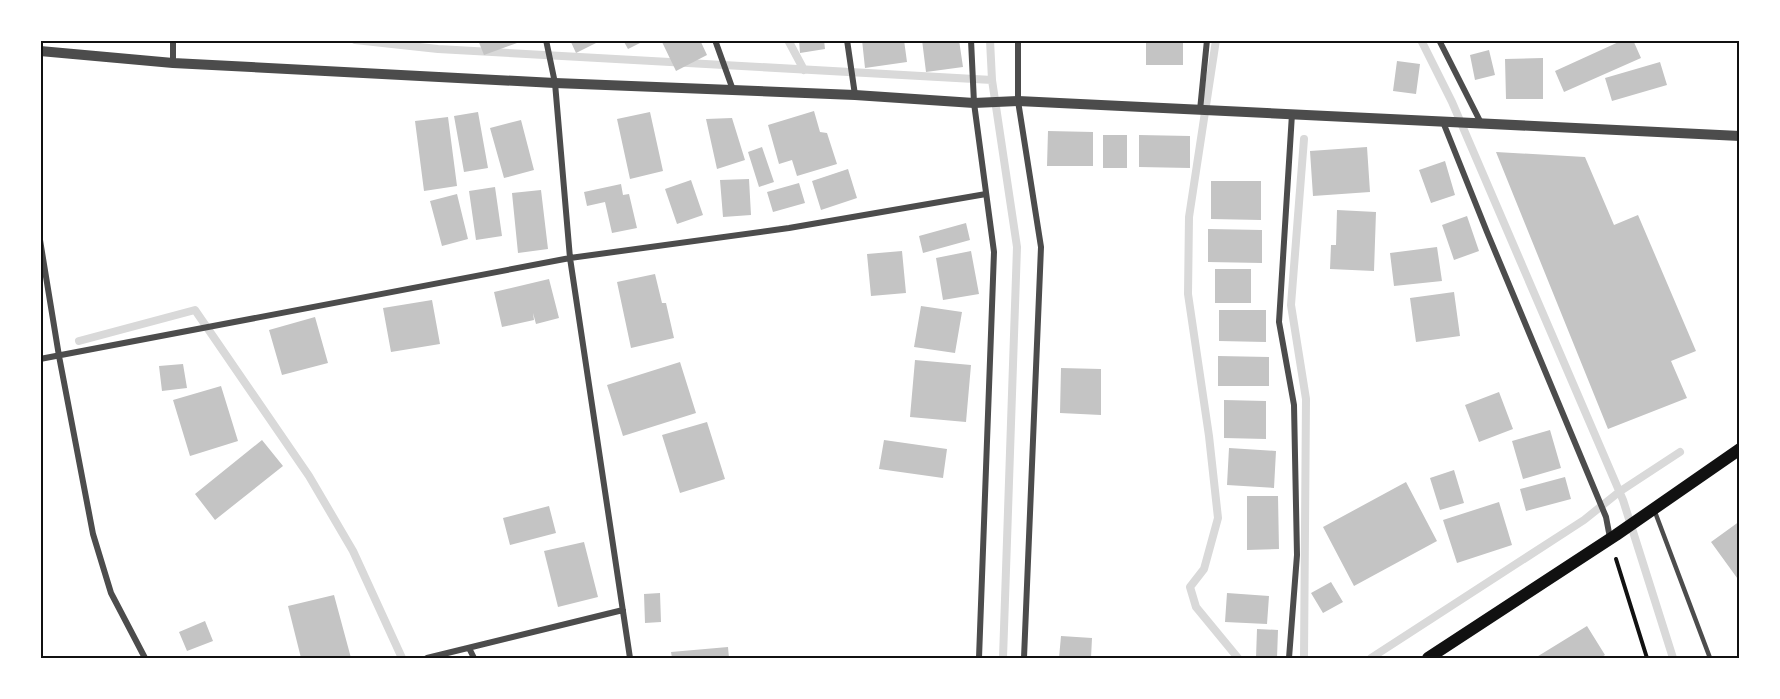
<svg xmlns="http://www.w3.org/2000/svg" width="1780" height="699" font-family="'Open Sans',sans-serif">
<style>
.lines{fill:none;stroke-linecap:round;stroke-linejoin:round}
.stream{stroke:#d9d9d9;stroke-width:8}
.building{fill:#c4c4c4}
.path{stroke:#111;stroke-width:4}
.service{stroke:#4c4c4c;stroke-width:4.5}
.minor{stroke:#4c4c4c;stroke-width:6}
.tertiary{stroke:#4c4c4c;stroke-width:10}
.secondary{stroke:#111;stroke-width:12}
.neatline{fill:none;stroke:#111;stroke-width:2}
</style>
<rect width="100%" height="100%" fill="#fff"/>
<g class="lines">
<path class="stream" d="M355 40 438 49 992 80
M788 40 804 70
M990 40 992 80 1017 247 1003 658
M1216 40 1189 217 1188 294 1209 436 1218 518 1204 569 1190 587 1196 607 1238 658
M1421 40 1452 102 1623 500 1673 658
M79 341 195 310 309 476 353 551 402 658
M1304 658 1306 399 1291 305 1304 139
M1371 658 1584 520 1619 492 1680 452"/>
</g>
<path class="building" d="M478 40H516L517 43 484 55Z
M570 40H602L576 53Z
M623 40H646L628 49Z
M665 40H700L707 55 676 71 662 42Z
M799 40H824L825 49 800 53Z
M862 40H904L907 62 865 68Z
M922 40H959L963 67 926 72Z
M1146 40H1183V65H1146Z
M1623 40H1633L1641 58 1564 92 1555 71Z
M1489 50 1495 75 1475 80 1470 55Z
M1543 58V99H1506L1505 59Z
M1397 61 1420 64 1416 94 1393 91Z
M1660 62 1667 85 1612 101 1605 78Z
M814 111 820 132 827 133 837 164 797 176 792 160 779 164 768 125Z
M478 112 488 168 464 172 454 116Z
M650 112 663 171 630 179 617 119Z
M448 117 457 186 424 191 415 121Z
M732 118 745 160 717 169 706 119Z
M521 120 534 170 504 178 490 128Z
M1048 131 1093 132V166H1047Z
M1103 135H1127V168H1103Z
M1139 135 1190 136V168L1139 167Z
M762 147 774 182 759 187 748 152Z
M1367 147 1370 192 1313 196 1310 151Z
M1496 152 1585 157 1614 225 1638 215 1696 351 1671 361 1687 398 1608 429Z
M1445 161 1455 195 1431 203 1419 170Z
M848 169 857 198 821 210 812 181Z
M749 179 751 215 723 217 720 180Z
M691 180 703 215 677 224 665 189Z
M1211 181H1261V220L1211 219Z
M799 183 805 203 773 212 767 192Z
M621 184 623 195 629 194 637 228 612 233 605 202 587 206 584 192Z
M495 187 502 236 476 240 469 191Z
M541 190 548 249 518 253 512 193Z
M457 194 468 239 442 246 430 201Z
M1337 210 1376 212 1374 271 1330 269 1331 245H1336Z
M1467 216 1479 251 1454 260 1442 225Z
M966 223 970 240 923 253 919 236Z
M1208 229 1262 230V263L1208 262Z
M1437 247 1442 281 1394 286 1390 253Z
M902 251 906 293 871 296 867 254Z
M971 251 979 294 943 300 936 258Z
M1215 269H1251V303H1215Z
M655 274 662 303H666L674 338 631 348 617 282Z
M549 279 559 318 536 324 533 313 534 320 502 327 494 292Z
M1454 292 1460 336 1416 342 1410 298Z
M432 300 440 344 391 352 383 308Z
M921 306 962 312 955 353 914 347Z
M1219 310H1266V342L1219 341Z
M315 317 328 363 282 375 269 330Z
M1218 356 1269 357V386H1218Z
M915 360 971 365 966 422 910 417Z
M680 362 696 413 623 436 607 385Z
M183 364 187 388 162 391 159 366Z
M1061 368 1101 369V415L1060 413Z
M221 386 238 441 190 456 173 400Z
M1499 392 1513 429 1479 442 1465 405Z
M1224 400 1266 401V439L1224 438Z
M707 422 725 479 680 493 662 435Z
M1550 430 1561 468 1523 479 1512 441Z
M262 440 283 466 215 520 195 494Z
M884 440 947 449 943 478 879 469Z
M1229 448 1276 451 1274 488 1227 485Z
M1454 470 1464 503 1440 510 1430 478Z
M1565 477 1571 499 1526 511 1520 489Z
M1406 482 1437 541 1354 586 1323 527Z
M1247 496H1278L1279 549 1247 550Z
M1499 502 1512 545 1457 563 1443 520Z
M549 506 556 533 510 545 503 518Z
M1740 521V582L1711 542Z
M584 542 598 597 558 607 544 551Z
M1331 582 1343 602 1323 613 1311 593Z
M660 593 661 622 645 623 644 594Z
M1227 593 1269 596 1267 624 1225 622Z
M334 595 351 658H301L288 606Z
M205 621 213 641 187 651 179 632Z
M1587 626 1605 655 1600 658H1535Z
M1257 629 1278 630 1277 658H1256Z
M1061 636 1092 638 1091 658H1059Z
M728 647 729 658H672L671 652Z"/>
<g class="lines">
<path class="path" d="M1616 559 1647 658"/>
<path class="service" d="M1655 512 1710 658"/>
<path class="minor" d="M546 40 555 83 570 258 630 658
M715 40 733 90
M847 40 855 95
M971 40 974 103 994 252 979 658
M1018 40V101L1041 247 1024 658
M1439 40 1481 123
M173 63V40
M1200 110 1207 40
M1443 122 1487 232 1606 517 1610 538
M40 240 59 356 93 534 111 593 145 658
M40 359 570 258 789 228 986 194
M469 648 474 658
M427 658 623 610
M1289 658 1297 555 1294 405 1279 322 1292 114"/>
<path class="tertiary" d="M40 51 173 63 555 83 855 95 974 103 1018 101 1740 136"/>
<path class="secondary" d="M1428 658 1616 535 1740 449"/>
</g>
<rect width="1780" height="699" fill="none" stroke="#ffffff" stroke-width="84"/>
<rect x="42" y="42" width="1696" height="615" class="neatline"/>
</svg>
